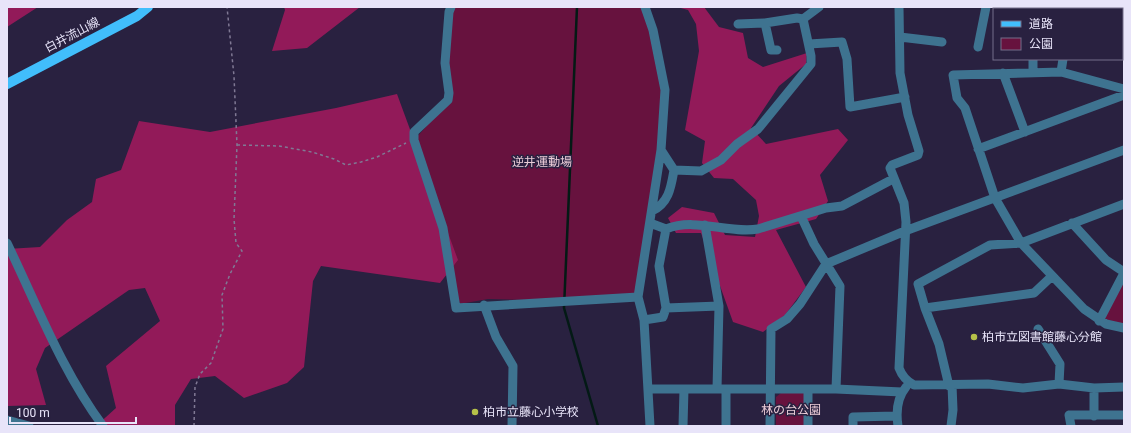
<svg xmlns="http://www.w3.org/2000/svg" width="1131" height="433" font-family="Roboto,'Noto Sans JP',sans-serif">
<style>
.green{fill:#67123e}
.forest{fill:#921a59}
.lines{fill:none;stroke-linecap:round;stroke-linejoin:round}
.stream{stroke:#031a15;stroke-width:2.5}
.path{stroke:#807994;stroke-width:1.5;stroke-dasharray:3 3;stroke-linecap:butt}
.minor{stroke:#3e7390;stroke-width:9}
.major{stroke:#41befc;stroke-width:10}
.poi-dot{fill:#b6c149;stroke:#292140;stroke-width:1.5}
.labels{text-anchor:middle;dominant-baseline:central;stroke-width:3;stroke-linejoin:round;paint-order:stroke}
.street-label{font-size:12px;fill:#e8e4f9;stroke:#292140}
.park-label{font-size:12px;fill:#eccdd8;stroke:#292140}
.poi-label{font-size:12px;fill:#e8e4f9;stroke:#292140;text-anchor:start}
</style>
<rect width="100%" height="100%" fill="#292140"/>
<path class="green" d="M451 7H645L665 90 638 297 574 301 488 299 460 304 414 140 425 128 449 93 445 63Z
M1124 279V324L1104 319Z
M781 393H805V426H776V397Z"/>
<path class="forest" d="M7 7H38L7 27Z
M284 7H360L307 48 272 51 285 10Z
M677 7H704L719 27 743 33 748 58 763 67 807 53 806 64 779 86 751 128 766 144 838 129 848 140 820 175 828 201 816 219 776 230 806 287 785 315 763 332 733 322 701 233H676L668 218 682 207 714 213 725 235 755 237 759 216 756 200 733 179 714 178 702 163 705 141 685 130 699 51 696 24 688 10Z
M397 94 458 260 440 283 321 266 313 281 304 367 287 383 244 398 215 376 191 379 175 405V426H96L116 408 106 366 160 321 145 288 129 290 45 348 36 369 46 405 7 406V249L40 247 67 220 92 202 96 179 121 170 139 121 210 132 336 108Z"/>
<g class="lines">
<path class="stream" d="M577 7 564 308 598 426"/>
<path class="path" d="M190 7H199
M237 145 279 146 312 152 334 159 346 165 361 162 377 157 406 143
M194 426 195 387 200 374 211 363 223 329 222 295 230 274 242 251 236 243 234 219 237 145 234 76 227 7"/>
<path class="minor" d="M451 7 449 12 445 63 449 93 448 100 414 132V140L443 228 456 308 638 297
M645 7 653 30 665 90 661 150 638 297 644 320 650 426
M899 7 900 73 908 115 919 151 918 155 892 165 890 168 904 203 906 222 899 368C902 376 906 381 914 385L988 384 1023 388 1059 384 1094 388 1124 387
M1069 7V9
M1079 7 1124 8
M803 19 819 7
M738 24 765 23
M900 37 942 42
M809 44 842 42 847 59 850 107 905 97
M978 47 986 7
M1033 72V59
M1061 72 1063 59
M1003 73 1025 132
M1124 89 1061 72 953 75 957 98 965 108 995 198 1021 243 1084 309 1106 324 1124 328
M978 149 1124 95
M661 150 674 170 701 171 721 160 737 144 758 129 811 64V56L803 19 797 18 765 23 771 50H777
M652 211C669 203 671 187 674 170
M650 223 666 229C696 217 728 234 758 229L826 208 842 206 893 179
M1072 223 1106 260 1124 272
M705 225 719 306 717 389
M7 243C37 305 62 371 103 426
M484 305 496 337 513 366 512 426
M666 308 719 306
M925 308 1034 293 1051 277
M644 320 663 317 666 308 659 266 666 229
M1099 321 1124 273
M1038 329 1060 364 1059 384
M949 386 939 344 925 308 918 284 990 245 1021 243 1124 204
M648 389H836L840 286 814 244 801 216
M836 389 902 392
M726 390V426
M1094 416V388
M7 420 29 426
M683 426 684 389
M770 426 771 329 787 319 800 304 826 264 905 231 1124 150
M808 426V389
M853 426V417L896 416
M898 426C896 413 897 398 906 387
M951 426 953 410 952 385
M1071 426 1069 415H1124"/>
<path class="major" d="M7 84 137 16 148 7"/>
</g>
<g class="poi-dot">
<circle cx="974" cy="337" r="4"/>
<circle cx="475" cy="412" r="4"/>
</g>
<g class="labels">
<g class="street-label">
<text transform="translate(72 35) rotate(-28)">白井流山線</text>
</g>
<g class="park-label">
<text x="542" y="162">逆井運動場</text>
<text x="791" y="410">林の台公園</text>
</g>
<g class="poi-label">
<text x="982" y="337">柏市立図書館藤心分館</text>
<text x="483" y="412">柏市立藤心小学校</text>
</g>
</g>
<rect width="1131" height="433" fill="none" stroke="#e8e4f9" stroke-width="16"/>
<rect x="993" y="8" width="130" height="52" fill="#292140" stroke="#756f8a"/>
<rect x="1001" y="21" width="20" height="6" fill="#41befc" stroke="#756f8a"/>
<text x="1029" y="28" font-size="12" fill="#e8e4f9">道路</text>
<rect x="1001" y="38" width="20" height="12" fill="#67123e" stroke="#756f8a"/>
<text x="1029" y="48" font-size="12" fill="#e8e4f9">公園</text>
<path d="M10 417v6h126v-6" fill="none" stroke="#e8e4f9" stroke-width="2"/>
<text x="16" y="417" font-size="12" fill="#e8e4f9" stroke="#292140" stroke-width="3" paint-order="stroke">100 m</text>
</svg>
